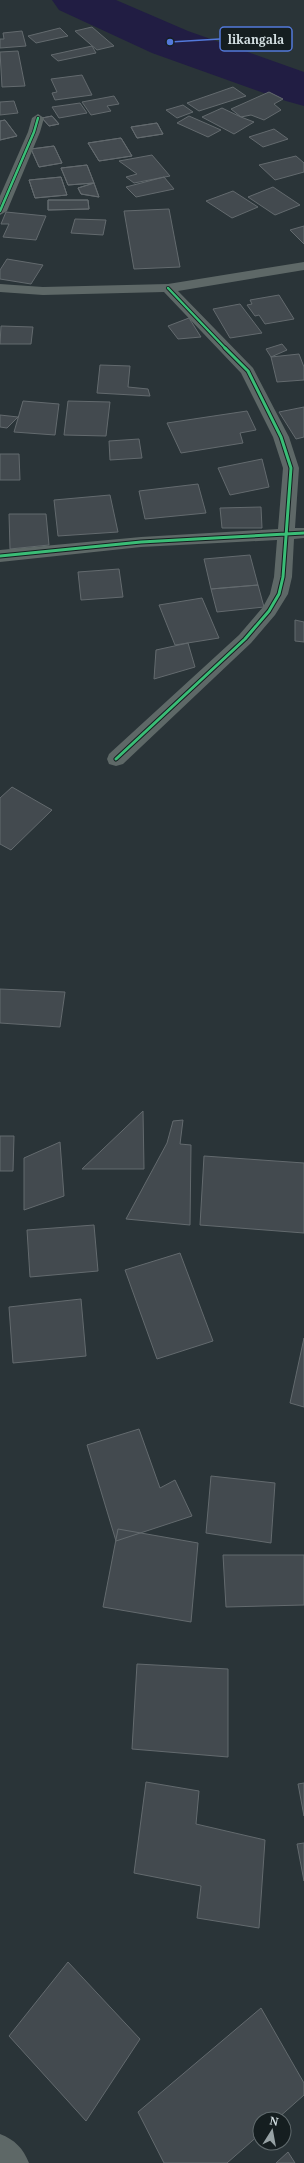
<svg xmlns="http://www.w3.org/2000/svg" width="304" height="2163" font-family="'Noto Serif',serif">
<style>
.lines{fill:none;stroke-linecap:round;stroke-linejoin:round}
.river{fill:#211d43;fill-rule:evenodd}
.building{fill:#434a4f;stroke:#636a6e}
.minor{fill:#5e6867;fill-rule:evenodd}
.cycleway-far1-casing{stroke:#151e20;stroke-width:4}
.cycleway-casing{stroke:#151e20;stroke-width:5}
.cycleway-far1{stroke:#3abd76;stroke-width:2.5}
.cycleway{stroke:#3abd76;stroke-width:3}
.leader{fill:none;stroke:#5379da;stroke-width:1.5}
.callout-dot{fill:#5379da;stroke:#151e20;stroke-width:1.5}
.callout{fill:#151e20;stroke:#5379da;stroke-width:1.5}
.callout-label{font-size:12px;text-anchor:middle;font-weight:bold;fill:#d1dde0}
</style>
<rect width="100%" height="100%" fill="#2a3438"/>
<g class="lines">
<path class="river" d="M52 0H116L188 31 304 72V106L286 101 152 53 59 10Z"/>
</g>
<path class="building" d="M92 27 114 46 97 50 75 31Z
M60 28 68 36 36 43 28 36Z
M22 31 26 46 0 48V39H4L3 33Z
M92 46 96 53 58 61 51 55Z
M18 51 25 86 2 87 0 52Z
M82 75 92 95 55 100 52 93 57 92 51 79Z
M233 87 246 96 199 111 187 103Z
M269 92 283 99 274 104 281 110 264 120 251 115 241 117 231 109Z
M114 96 119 104 107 106 111 111 91 115 82 102Z
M14 101 18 113 0 115V102Z
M80 103 87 113 59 118 52 107Z
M183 105 193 112 177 118 166 110Z
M222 108 241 117 254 122 234 134 202 117Z
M52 116 59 124 49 126 42 118Z
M52 116 59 124 49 126 42 118Z
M189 116 221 130 208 137 177 123Z
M5 120 17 136 0 140V121Z
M5 120 17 136 0 140V121Z
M157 123 163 134 137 138 131 127Z
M157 123 163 134 137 138 131 127Z
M274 129 288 139 263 147 249 137Z
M121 138 132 156 99 161 88 143Z
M121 138 132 156 99 161 88 143Z
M54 146 62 163 39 167 31 149Z
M54 146 62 163 39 167 31 149Z
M152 155 170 176 134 183 126 177 137 174 119 161Z
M296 156 304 163V172L275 180 259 165Z
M87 165 94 183 68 185 61 168Z
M87 165 94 183 68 185 61 168Z
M61 177 67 195 35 198 29 180Z
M61 177 67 195 35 198 29 180Z
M164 177 174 189 136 197 126 187Z
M94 183 99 197 81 194 78 188Z
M94 183 99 197 81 194 78 188Z
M273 187 300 205 275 215 248 197Z
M233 191 258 207 232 218 206 201Z
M48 200H88L89 209 48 210Z
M48 200H88L89 209 48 210Z
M169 209 180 267 134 269 124 211Z
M6 212 46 216 36 240 3 237 9 224H1Z
M75 219 106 220 103 235 71 233Z
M304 226V244L290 230Z
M7 259 43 265 31 284 0 279V270Z
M279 295 294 319 265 324 259 315 255 316 247 305 252 304 250 300Z
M240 304 262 333 230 338 213 309Z
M189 318 201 337 178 339 168 326Z
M1 326 33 327 31 344H0Z
M282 344 287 350 271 357 266 349Z
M299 354 304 367V380L277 382 271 357Z
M100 365 130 366 128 387 148 389 150 396 97 393Z
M23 401 59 404 55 435 14 432Z
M68 401 110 402 106 436 64 435Z
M304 407V437L296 439 279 412Z
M247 411 256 430 240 433 243 443 181 453 167 423Z
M0 415 18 417 7 428 0 427Z
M139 439 142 458 110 460 109 441Z
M0 454H19L20 480H0Z
M262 459 269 487 230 495 218 468Z
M198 484 206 513 145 519 139 491Z
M110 495 118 532 58 536 54 500Z
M261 507 262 528H222L220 508Z
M9 514H46L49 545 10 549Z
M250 555 258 585 211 589 204 559Z
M119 569 123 597 81 600 78 572Z
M258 585 264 607 217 612 211 589Z
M202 598 219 638 175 645 159 605Z
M295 620 304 622V642L295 641Z
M188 643 195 667 154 679 156 650Z
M12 787 52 810 11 850 0 844V798Z
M0 989 65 992 60 1027 0 1023Z
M143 1111 144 1169H82Z
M183 1120 180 1144 191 1145 190 1225 126 1219 167 1143 173 1121Z
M0 1136H14L13 1171H0Z
M60 1142 64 1196 24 1210V1158Z
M204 1156 304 1163V1233L200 1225Z
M94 1225 98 1271 30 1277 27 1230Z
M180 1253 213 1341 157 1359 125 1270Z
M81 1299 86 1356 13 1363 9 1307Z
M304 1338V1407L290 1403Z
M139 1429 160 1488 175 1480 192 1516 116 1541 87 1445Z
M211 1476 275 1483 271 1543 206 1533Z
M118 1529 198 1543 191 1622 103 1607Z
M223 1555H304V1605L226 1607Z
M137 1664 228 1669V1757L132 1749Z
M146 1782 199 1791 196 1824 265 1840 259 1928 197 1918 201 1886 134 1873Z
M304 1783V1816L298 1784Z
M304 1843V1881L297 1844Z
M68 1962 140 2039 86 2121 9 2036Z
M261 2008 304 2083V2095L277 2119H260V2134L227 2163H164L138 2112Z
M288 2152 295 2163H276Z"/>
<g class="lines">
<path class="minor" d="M38 114 44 118 40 132 7 211 0 215V196L28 132 32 118Z
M304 262V270L178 291 253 368 289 437 299 468 295 528H304V538L294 539 292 577 288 594 275 615 251 643 123 764 116 766 109 764 107 759 109 754 239 635 263 607 270 594 274 577 277 540 141 547 0 562V550L141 537 278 529 283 468 273 437 241 373 164 292 43 295 0 292V284L43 287 168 284Z
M0 2134C15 2140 23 2148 29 2163H0Z"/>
<g class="cycleway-far1-casing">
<path id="cycleway-far1" d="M0 211 34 132 38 118
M168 288 226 349"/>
</g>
<g class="cycleway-casing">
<path id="cycleway" d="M0 556 141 542 304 533
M116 759 245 639 269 611 279 594 283 577 291 468 281 437 248 371 225 348"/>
</g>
<use href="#cycleway-far1" class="cycleway-far1"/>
<use href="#cycleway" class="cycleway"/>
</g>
<path class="leader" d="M170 42L220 39"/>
<circle class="callout-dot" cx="170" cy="42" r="4"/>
<rect class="callout" x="220" y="27" width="72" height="24" rx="4"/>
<g class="callout-label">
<text x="256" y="44">likangala</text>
</g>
<g transform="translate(272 2131) rotate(11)"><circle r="19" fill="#151e20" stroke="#606a6d"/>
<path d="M0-3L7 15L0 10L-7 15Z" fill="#97a2a5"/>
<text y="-6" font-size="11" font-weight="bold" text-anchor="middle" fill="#d1dde0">N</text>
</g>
</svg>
